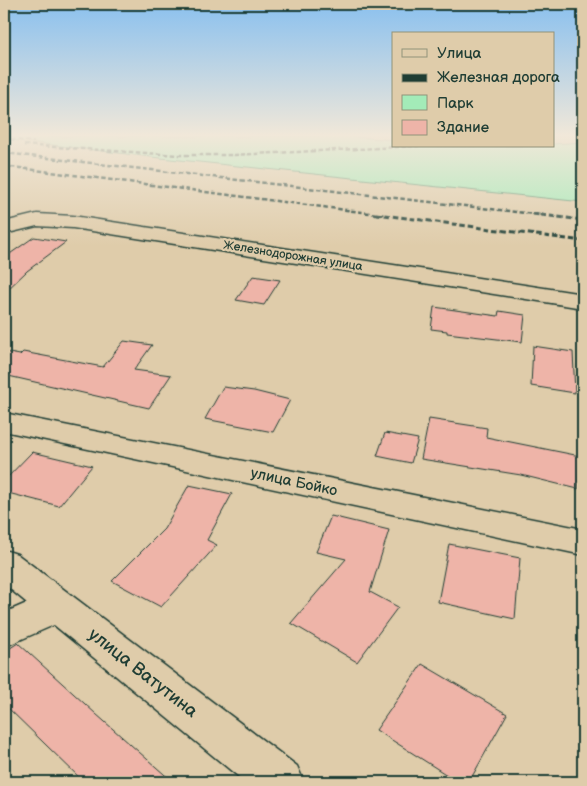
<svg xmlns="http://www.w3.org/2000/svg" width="587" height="786" font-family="'Balsamiq Sans',sans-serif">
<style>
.green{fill:#a3ebb8;stroke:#619476}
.building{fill:#eeb4a8;stroke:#1f3d34}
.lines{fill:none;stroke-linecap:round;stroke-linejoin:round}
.minor-casing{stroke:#1f3d34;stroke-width:3}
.minor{fill:#dfccaa;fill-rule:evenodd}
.rail-far1{stroke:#1f3d34;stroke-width:2.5;stroke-dasharray:4.5 2.5;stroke-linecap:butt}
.rail{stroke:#1f3d34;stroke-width:3;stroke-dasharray:5.5 3;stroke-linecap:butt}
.labels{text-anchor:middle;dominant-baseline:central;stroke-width:4.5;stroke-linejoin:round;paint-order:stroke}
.far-street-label{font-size:12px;fill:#1f3d34;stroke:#dfccaa}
.street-label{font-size:15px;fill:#1f3d34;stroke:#dfccaa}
.near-street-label{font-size:18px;fill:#1f3d34;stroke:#dfccaa}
</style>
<rect width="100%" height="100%" fill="#dfccaa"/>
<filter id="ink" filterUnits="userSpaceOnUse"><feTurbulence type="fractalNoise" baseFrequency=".02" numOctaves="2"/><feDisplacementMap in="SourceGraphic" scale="10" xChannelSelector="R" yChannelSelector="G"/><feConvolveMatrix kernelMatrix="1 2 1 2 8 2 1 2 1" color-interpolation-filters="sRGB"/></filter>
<g filter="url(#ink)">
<path class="green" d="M4 136H346L393 140V146H553V144L583 142V202L151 157 4 139Z"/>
<path class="building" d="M34 237 66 242 27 271 4 293V258Z
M253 276 280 280 264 305 236 300Z
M434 307 498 316 499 311 525 315 522 342 447 333V331L431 329Z
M124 341 152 345 134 370 171 375 149 408 4 375V352L20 355 23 352 103 367Z
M533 346 573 352 575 393 531 386Z
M223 387 254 391 290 400 273 432 205 419Z
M429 419 487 428 486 437 580 456 578 489 521 475 421 459Z
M385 433 418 439 411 463 377 456Z
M32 452 92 466 59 506 4 492V481Z
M189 485 232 494 207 540 217 545 161 607 112 581 164 529Z
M331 516 389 530 370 592 398 607 357 662 291 623 346 559 316 552Z
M449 544 520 558 515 619 438 602Z
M18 643 96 714 173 782H84L4 704V652Z
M422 664 507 714 469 782H458L376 730Z"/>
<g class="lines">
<g class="minor-casing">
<path id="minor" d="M37 214 73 216 583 294V308L73 228 37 226 4 234V222Z
M4 413 583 529V555L4 431Z
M4 550 17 554 297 766 304 782H245L54 625 4 647V613L27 603 4 584Z"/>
</g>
<use href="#minor" class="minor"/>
<path class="rail-far1" d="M4 138 34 142
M24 145 178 155H232L419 146
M4 153 543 215
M4 166 385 215"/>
<path class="rail" d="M376 214 583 241
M533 214 583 220"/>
</g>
</g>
<linearGradient id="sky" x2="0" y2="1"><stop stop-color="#89c0ef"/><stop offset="0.55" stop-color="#f1e8d9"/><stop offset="1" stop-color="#f1e8d9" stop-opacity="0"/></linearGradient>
<rect width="587" height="246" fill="url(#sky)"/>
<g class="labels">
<g class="far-street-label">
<text transform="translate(293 256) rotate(9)">Железнодорожная улица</text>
</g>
<g class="street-label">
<text transform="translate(294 482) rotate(12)">улица Бойко</text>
</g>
<g class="near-street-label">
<text transform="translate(143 673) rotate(38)">улица Ватутина</text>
</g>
</g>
<rect width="587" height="786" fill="none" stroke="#dfccaa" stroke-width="20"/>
<rect x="10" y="10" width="567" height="766" fill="none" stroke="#1f3d34" stroke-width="2" filter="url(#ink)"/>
<rect x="392" y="32" width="162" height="115" fill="#dfccaa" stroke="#92937b"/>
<rect x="402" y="49" width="25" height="8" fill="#dfccaa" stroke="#92937b"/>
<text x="437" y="58" font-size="15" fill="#1f3d34">Улица</text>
<rect x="402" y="74" width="25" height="8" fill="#1f3d34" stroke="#92937b"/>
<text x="437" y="82" font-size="15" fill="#1f3d34">Железная дорога</text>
<rect x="402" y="95" width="25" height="15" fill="#a3ebb8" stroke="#92937b"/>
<text x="437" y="108" font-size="15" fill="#1f3d34">Парк</text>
<rect x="402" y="120" width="25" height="15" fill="#eeb4a8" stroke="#92937b"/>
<text x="437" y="132" font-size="15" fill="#1f3d34">Здание</text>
</svg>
